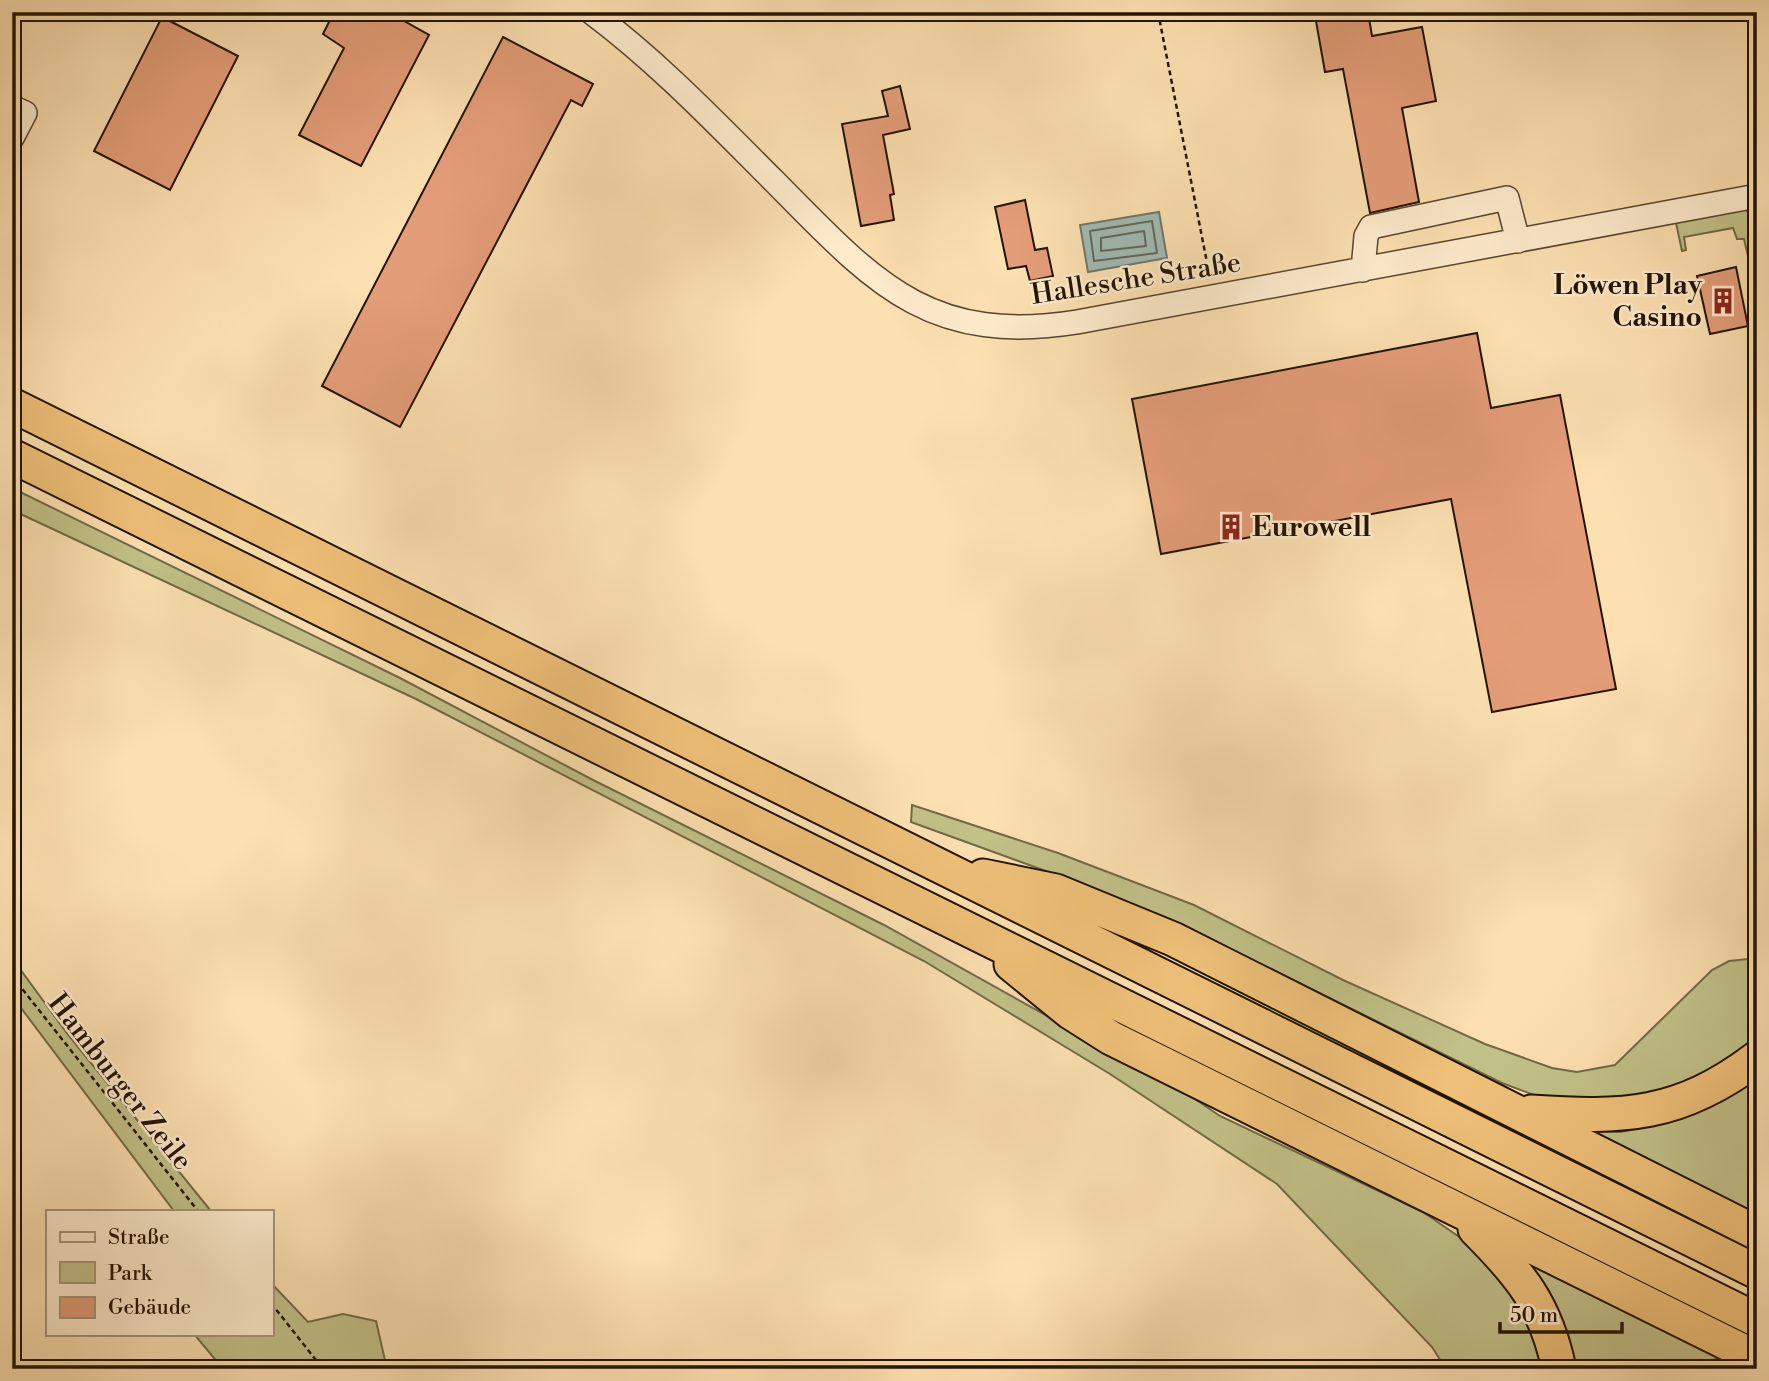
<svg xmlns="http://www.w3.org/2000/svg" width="1769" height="1381" font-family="'Libre Bodoni',serif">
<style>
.green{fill:#c2c189;stroke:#726a44;stroke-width:2}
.water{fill:#a1bbb3;stroke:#6f786b;stroke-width:2}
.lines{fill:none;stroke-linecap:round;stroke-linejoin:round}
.shore{stroke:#62675a;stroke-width:2}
.building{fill:#e39d78;stroke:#231300;stroke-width:2}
.minor-casing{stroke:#59462c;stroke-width:26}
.highway-casing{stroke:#231300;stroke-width:37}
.path{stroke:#231300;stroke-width:2.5;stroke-dasharray:5 3.5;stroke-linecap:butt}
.minor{stroke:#fdebcc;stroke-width:23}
.highway{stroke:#eec078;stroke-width:33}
.labels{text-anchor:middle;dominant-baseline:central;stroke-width:5;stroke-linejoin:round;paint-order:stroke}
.street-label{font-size:28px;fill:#231300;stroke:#fdebcc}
.poi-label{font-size:28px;font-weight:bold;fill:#231300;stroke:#fdebcc;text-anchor:end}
</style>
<rect width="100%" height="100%" fill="#fce0b1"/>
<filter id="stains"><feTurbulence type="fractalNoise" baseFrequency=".00286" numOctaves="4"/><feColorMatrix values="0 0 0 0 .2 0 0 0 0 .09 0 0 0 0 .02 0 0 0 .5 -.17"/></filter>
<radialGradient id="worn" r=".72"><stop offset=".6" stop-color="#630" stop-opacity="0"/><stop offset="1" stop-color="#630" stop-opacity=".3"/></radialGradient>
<path class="green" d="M1740 207 1757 217V295L1744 239H1737L1733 228 1684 237 1686 250 1682 251 1675 218Z
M12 488 400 678 593 780 884 925 1189 1095 1220 1116 1423 1212 1490 1258 1512 1282 1549 1369H1446L1432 1347 1277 1184 1110 1074 924 961 416 699 12 510Z
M912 805 1058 853 1194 905 1343 980 1485 1044 1552 1068 1577 1072 1615 1065 1712 970 1729 961 1757 958V1046L1713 1074 1642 1102 1542 1098 1502 1083 1216 942 1181 932 1054 874 911 822Z
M12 958 69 1036 211 1211H174L12 996Z
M1757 1074 1754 1160 1757 1222 1576 1130 1621 1132 1654 1125Z
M1504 1242 1731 1357 1690 1363 1676 1369H1568Z
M271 1283 308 1322 343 1314 376 1321 387 1369H223L194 1334H271Z"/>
<path class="water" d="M1159 212 1167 258 1088 272 1080 225Z"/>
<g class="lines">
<path class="shore" d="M1152 221 1157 253 1094 261 1090 231Z
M1144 231 1146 246 1101 251V238Z"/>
</g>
<path class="building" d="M334 12H388L429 35 361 166 299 135 344 48 323 34Z
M1368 12 1372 36 1422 27 1436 101 1402 108 1419 202 1370 213 1343 69 1325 72 1316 21Z
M162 17 238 56 170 190 94 151Z
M503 37 593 84 582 106 571 100 400 427 322 386Z
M900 86 910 129 883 135 894 194 890 195 894 220 861 226 842 124 888 116 882 91Z
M1025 200 1035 250 1047 248 1053 276 1030 281 1026 266 1008 269 995 207Z
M1736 267 1748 326 1710 334 1697 276Z
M1477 333 1491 408 1560 395 1616 689 1492 712 1451 499 1161 554 1132 399Z"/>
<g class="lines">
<g class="minor-casing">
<path id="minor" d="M591 12C658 62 716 123 775 182 872 280 927 346 1077 322L1757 196
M12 107 25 113 12 138
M1363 270 1366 236 1371 227 1507 198 1518 241"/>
</g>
<g class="highway-casing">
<path id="highway" d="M12 405 1757 1272
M12 456 1757 1320
M983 876 1056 891 1173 939 1757 1233
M1011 964 1070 1012 1111 1038 1757 1358
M1531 1112C1624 1118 1679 1117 1757 1058
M1475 1229C1520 1274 1546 1305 1559 1369"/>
</g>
<path class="path" d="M1158 12 1210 278
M12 976 198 1211
M271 1303 323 1369"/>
<use href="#minor" class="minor"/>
<use href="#highway" class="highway"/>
</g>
<defs>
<g id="building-bare" transform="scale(2.1)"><path d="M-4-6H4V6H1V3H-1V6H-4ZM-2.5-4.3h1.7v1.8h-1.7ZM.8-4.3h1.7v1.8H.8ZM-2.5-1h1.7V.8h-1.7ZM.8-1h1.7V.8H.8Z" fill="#8f2418" stroke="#fdebcc" stroke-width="2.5" paint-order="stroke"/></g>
</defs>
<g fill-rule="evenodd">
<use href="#building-bare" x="1723" y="301"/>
<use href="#building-bare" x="1231" y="527"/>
</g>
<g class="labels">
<g class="street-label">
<text transform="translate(1136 279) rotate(-9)">Hallesche Straße</text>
<text transform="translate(120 1082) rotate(52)">Hamburger Zeile</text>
</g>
<g class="poi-label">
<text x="1702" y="285">Löwen Play<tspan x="1702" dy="32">Casino</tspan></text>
<text x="1252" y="527" text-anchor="start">Eurowell</text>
</g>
</g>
<rect width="1769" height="1381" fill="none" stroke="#fce0b1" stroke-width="42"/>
<rect x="14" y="14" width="1741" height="1353" fill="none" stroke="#231300" stroke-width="3.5"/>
<rect x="21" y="21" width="1727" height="1339" fill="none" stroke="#231300" stroke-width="2"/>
<rect x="46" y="1210" width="228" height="126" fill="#fdebcc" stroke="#a6957a" stroke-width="2"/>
<rect x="60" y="1232" width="35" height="10" fill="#fdebcc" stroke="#a6957a" stroke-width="2"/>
<text x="108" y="1244" font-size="21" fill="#231300">Straße</text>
<rect x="60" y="1262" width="35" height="21" fill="#c2c189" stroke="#a6957a" stroke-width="2"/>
<text x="108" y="1280" font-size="21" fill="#231300">Park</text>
<rect x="60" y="1297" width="35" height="21" fill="#e39d78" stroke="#a6957a" stroke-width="2"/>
<text x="108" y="1314" font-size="21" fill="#231300">Gebäude</text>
<path d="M1500 1322v10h122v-10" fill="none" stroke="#231300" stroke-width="3.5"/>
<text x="1510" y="1322" font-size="21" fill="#231300" stroke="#fdebcc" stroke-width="5" paint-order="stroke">50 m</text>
<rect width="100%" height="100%" filter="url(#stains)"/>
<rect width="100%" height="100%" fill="url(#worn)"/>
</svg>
